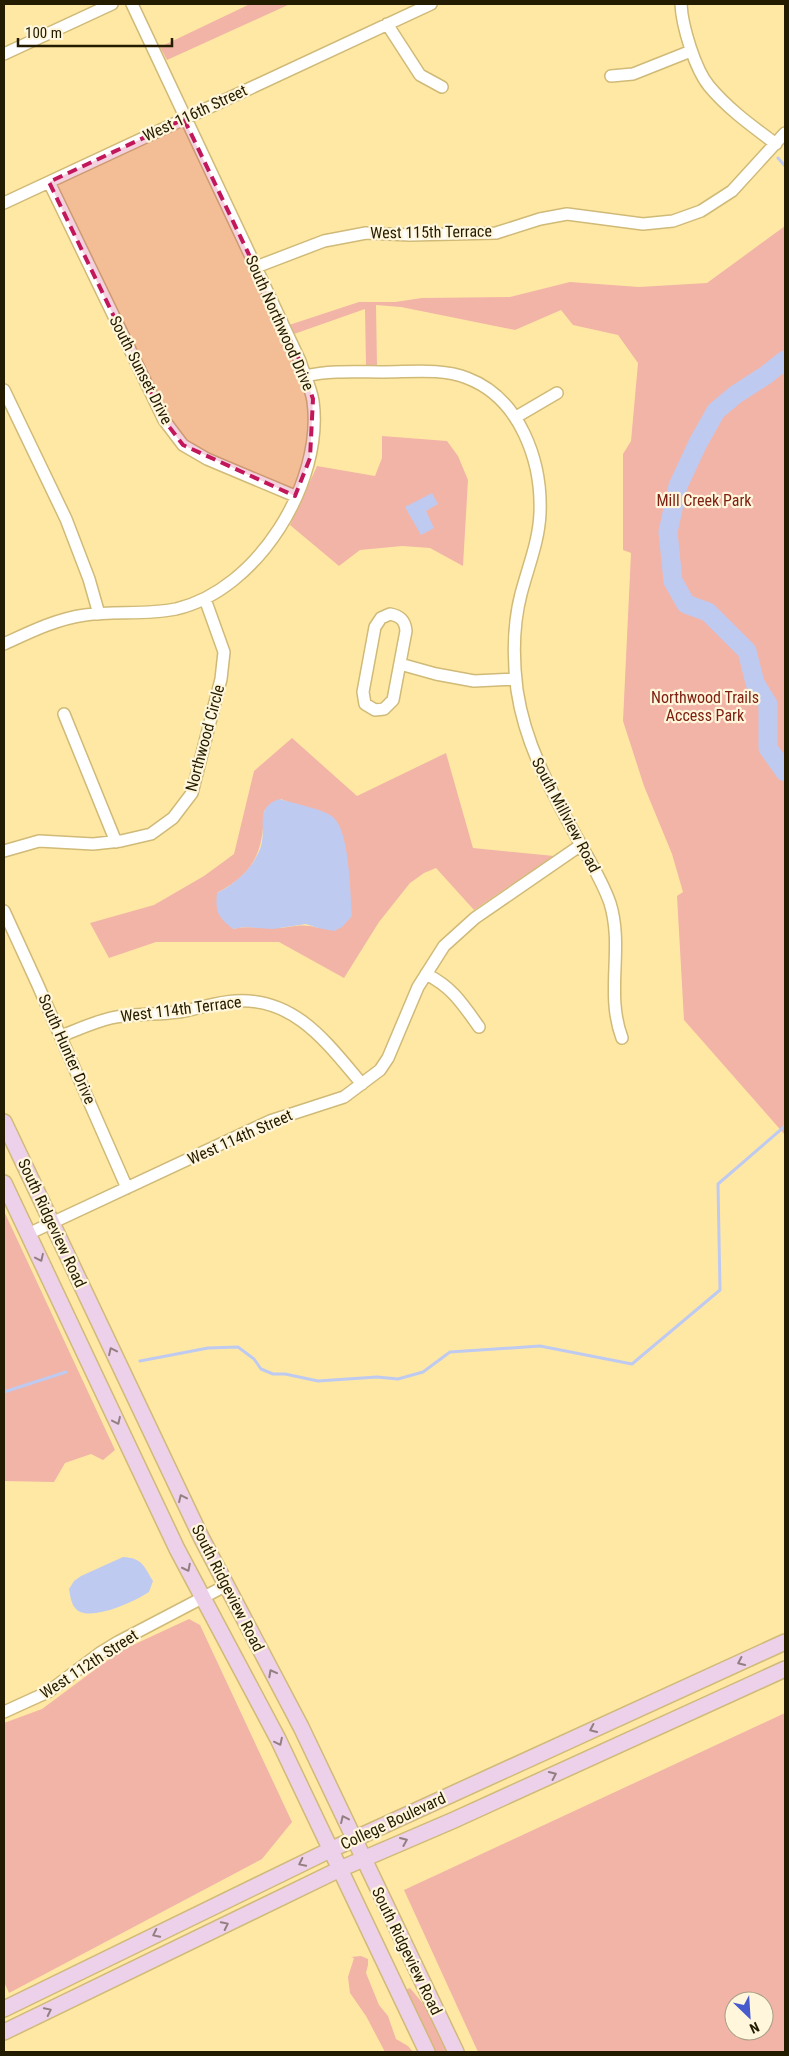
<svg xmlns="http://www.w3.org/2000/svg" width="789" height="2056" font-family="'Roboto Condensed',sans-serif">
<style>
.green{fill:#f2b4a7;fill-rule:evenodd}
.water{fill:#bfcaf0}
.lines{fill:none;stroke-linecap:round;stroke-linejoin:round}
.stream{stroke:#bfcaf0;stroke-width:3}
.river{stroke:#bfcaf0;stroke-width:19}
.street-casing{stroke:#d0ba78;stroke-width:14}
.secondary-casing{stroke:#d0ba78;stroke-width:18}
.street{stroke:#fff;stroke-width:11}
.secondary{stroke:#edd0ea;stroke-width:15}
.oneway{stroke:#937f81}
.marked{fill:#c2185b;fill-opacity:0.2;stroke:#c2185b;stroke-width:4;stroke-dasharray:10 6;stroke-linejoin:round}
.labels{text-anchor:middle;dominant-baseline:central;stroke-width:4.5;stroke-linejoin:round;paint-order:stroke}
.street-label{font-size:16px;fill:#241c01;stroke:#fff6dc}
.park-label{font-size:16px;fill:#7f2112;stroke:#fff6dc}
</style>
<rect width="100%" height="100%" fill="#ffe8a4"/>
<path class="green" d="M250 4H290L167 60 160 47Z
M785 226V1135L684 1020 677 896 683 892 672 854 644 786 623 721 631 553 623 550V454L631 441 638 363 618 335 573 325 561 310 515 330 401 307 376 305 377 366H366L365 309 294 334 289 325 359 302H395L422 298 510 297 570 282 639 287 707 283Z
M382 436 447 441 458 456 468 480 463 566 430 548 402 546 360 550 339 566 290 525 317 466 375 476 382 458Z
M292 738 357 796 446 753 473 848 554 856 474 910 436 868 424 873 410 883 379 922 344 978 279 942H156L109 958 90 923 154 905 204 876 234 854 254 771ZM281 799 288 802 318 928C299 922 290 929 272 928 258 928 246 926 233 929L217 893C255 873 263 852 264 811Z
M4 1211 115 1450 103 1460 91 1454 65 1463 54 1482 4 1481Z
M189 1619 200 1625 292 1822 262 1859 9 1993 4 1982V1723L42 1709 120 1651Z
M785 1713V2052H478L404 1890ZM734 2001H764V2031H734Z
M361 1956 368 1959V1965L366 1973 379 2005 388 2016 396 2039 408 2046 413 2052H385L366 2016 350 1993 348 1977 354 1958 351 1957Z
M410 1988 430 2012 450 2052H435L405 1990Z"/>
<path class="water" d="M432 493 438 504 426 511 434 528 421 535 405 507Z
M280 799C294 804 325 809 334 818 350 834 350 893 352 916L342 927 334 931 318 928 306 924 273 929 244 927 233 929C218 917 215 912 217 893 236 883 252 869 260 849 268 828 253 807 280 799Z
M123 1557C142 1558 144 1566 153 1581L149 1592C136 1601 87 1624 75 1608 71 1603 70 1595 69 1589L74 1581 81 1576Z"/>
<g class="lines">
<path class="stream" d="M778 158 785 166
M140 1361 208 1348 238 1347 254 1359 261 1369 273 1374H285L318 1381 377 1377 398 1379 423 1372 450 1352 540 1346 632 1364 720 1290 718 1184 785 1126
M4 1392 66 1372"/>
<path class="river" d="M785 360 766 375 735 395 716 411 698 443 678 486 668 532 673 581 686 604 708 612 747 651 755 683 768 704V748L785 772"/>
<g class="street-casing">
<path id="street" d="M681 4C682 26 695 69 709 86 728 109 752 126 776 144
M387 24 420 75 442 87
M4 54 112 4
M611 76 633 74 691 51
M49 182 164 420 183 445 207 459 295 496
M4 203 431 4
M256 267 324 241 366 233 410 235 496 233 540 219 567 214 643 224 673 221 701 211 732 191 785 133
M305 376C331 370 358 372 384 372 411 372 442 368 467 378 520 398 542 461 540 513 539 541 528 567 521 594 513 625 513 659 517 690 525 744 550 789 576 836 588 858 602 880 610 903 624 948 605 993 622 1038
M4 390 66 519 89 579 99 614
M516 417 557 393
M390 614C400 616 405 620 406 631L393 700 384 709 375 710 365 704 363 692 375 627 381 618Z
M4 644C30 632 56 619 85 615 115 611 146 615 176 609 258 590 324 482 313 401 311 388 304 374 300 361L132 4
M400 664 436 674 474 681 516 679
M64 714 116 842
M4 851 39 841 93 844 121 841 151 834 173 818 192 793 221 679 224 652 205 599
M4 911 37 983 127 1188
M426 974C452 987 462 1003 479 1027
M61 1036C77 1030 94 1022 111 1018 133 1013 156 1015 179 1012 198 1009 216 1002 235 1001 295 997 327 1043 362 1084
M28 1234 270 1121 344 1097 380 1070 388 1058 418 987 444 946 475 918 581 845
M4 1712 48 1692 100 1653 118 1642 225 1586"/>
</g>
<g class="secondary-casing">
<path id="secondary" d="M4 1122 201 1537 301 1727 456 2052
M4 1183 177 1549 278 1739 427 2052
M4 2009 330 1850 785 1642
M4 2032 340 1869 454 1820 785 1669"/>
</g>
<use href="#street" class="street"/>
<use href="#secondary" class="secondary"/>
</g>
<defs><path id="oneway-chevron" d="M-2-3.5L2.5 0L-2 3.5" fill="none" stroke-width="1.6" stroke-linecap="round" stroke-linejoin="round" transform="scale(1.25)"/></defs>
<g class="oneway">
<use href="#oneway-chevron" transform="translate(40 1258) rotate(65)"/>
<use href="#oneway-chevron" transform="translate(112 1351) rotate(-115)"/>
<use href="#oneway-chevron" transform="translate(117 1421) rotate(65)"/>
<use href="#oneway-chevron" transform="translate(182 1498) rotate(-115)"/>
<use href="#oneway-chevron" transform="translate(187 1568) rotate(63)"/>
<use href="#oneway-chevron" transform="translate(741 1662) rotate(155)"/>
<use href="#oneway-chevron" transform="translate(272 1673) rotate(-118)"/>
<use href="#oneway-chevron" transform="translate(593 1729) rotate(155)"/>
<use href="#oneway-chevron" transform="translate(279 1742) rotate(64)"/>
<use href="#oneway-chevron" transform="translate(553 1775) rotate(-25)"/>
<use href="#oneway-chevron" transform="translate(344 1819) rotate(-115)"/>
<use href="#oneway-chevron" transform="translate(404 1841) rotate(-23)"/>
<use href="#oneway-chevron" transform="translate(302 1863) rotate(154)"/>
<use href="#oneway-chevron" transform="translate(225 1925) rotate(-26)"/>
<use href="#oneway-chevron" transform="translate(156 1934) rotate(154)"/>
<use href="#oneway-chevron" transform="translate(48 2011) rotate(-26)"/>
</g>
<path class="marked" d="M184 119 300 361 313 399 310 458 295 496 183 445 164 420 49 182Z"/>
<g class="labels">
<g class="street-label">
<text transform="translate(195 113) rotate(-25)">West 116th Street</text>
<text transform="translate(431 232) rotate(-1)">West 115th Terrace</text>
<text transform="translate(280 323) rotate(66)">South Northwood Drive</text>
<text transform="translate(141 370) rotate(63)">South Sunset Drive</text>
<text transform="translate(205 738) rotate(-75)">Northwood Circle</text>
<text transform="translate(566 815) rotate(62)">South Millview Road</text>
<text transform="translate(181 1009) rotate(-7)">West 114th Terrace</text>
<text transform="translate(67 1049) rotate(66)">South Hunter Drive</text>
<text transform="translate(240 1137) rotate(-24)">West 114th Street</text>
<text transform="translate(52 1223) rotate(65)">South Ridgeview Road</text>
<text transform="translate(228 1588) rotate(63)">South Ridgeview Road</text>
<text transform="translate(89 1664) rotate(-33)">West 112th Street</text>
<text transform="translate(393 1821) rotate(-25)">College Boulevard</text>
<text transform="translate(407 1951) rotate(64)">South Ridgeview Road</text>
</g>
<g class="park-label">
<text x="704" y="500">Mill Creek Park</text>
<text x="705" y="697">Northwood Trails<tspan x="705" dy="18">Access Park</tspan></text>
</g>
</g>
<rect width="789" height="2056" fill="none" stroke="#241c01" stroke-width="10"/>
<g transform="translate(749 2016) rotate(155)"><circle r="24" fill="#fff6dc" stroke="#a79f84"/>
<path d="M0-4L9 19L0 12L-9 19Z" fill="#475ace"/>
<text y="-8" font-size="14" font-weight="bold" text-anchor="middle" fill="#241c01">N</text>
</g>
<path d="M18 38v8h154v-8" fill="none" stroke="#241c01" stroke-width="2.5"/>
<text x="25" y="38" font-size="15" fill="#241c01" stroke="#fff6dc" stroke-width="4" paint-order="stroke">100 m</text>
</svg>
